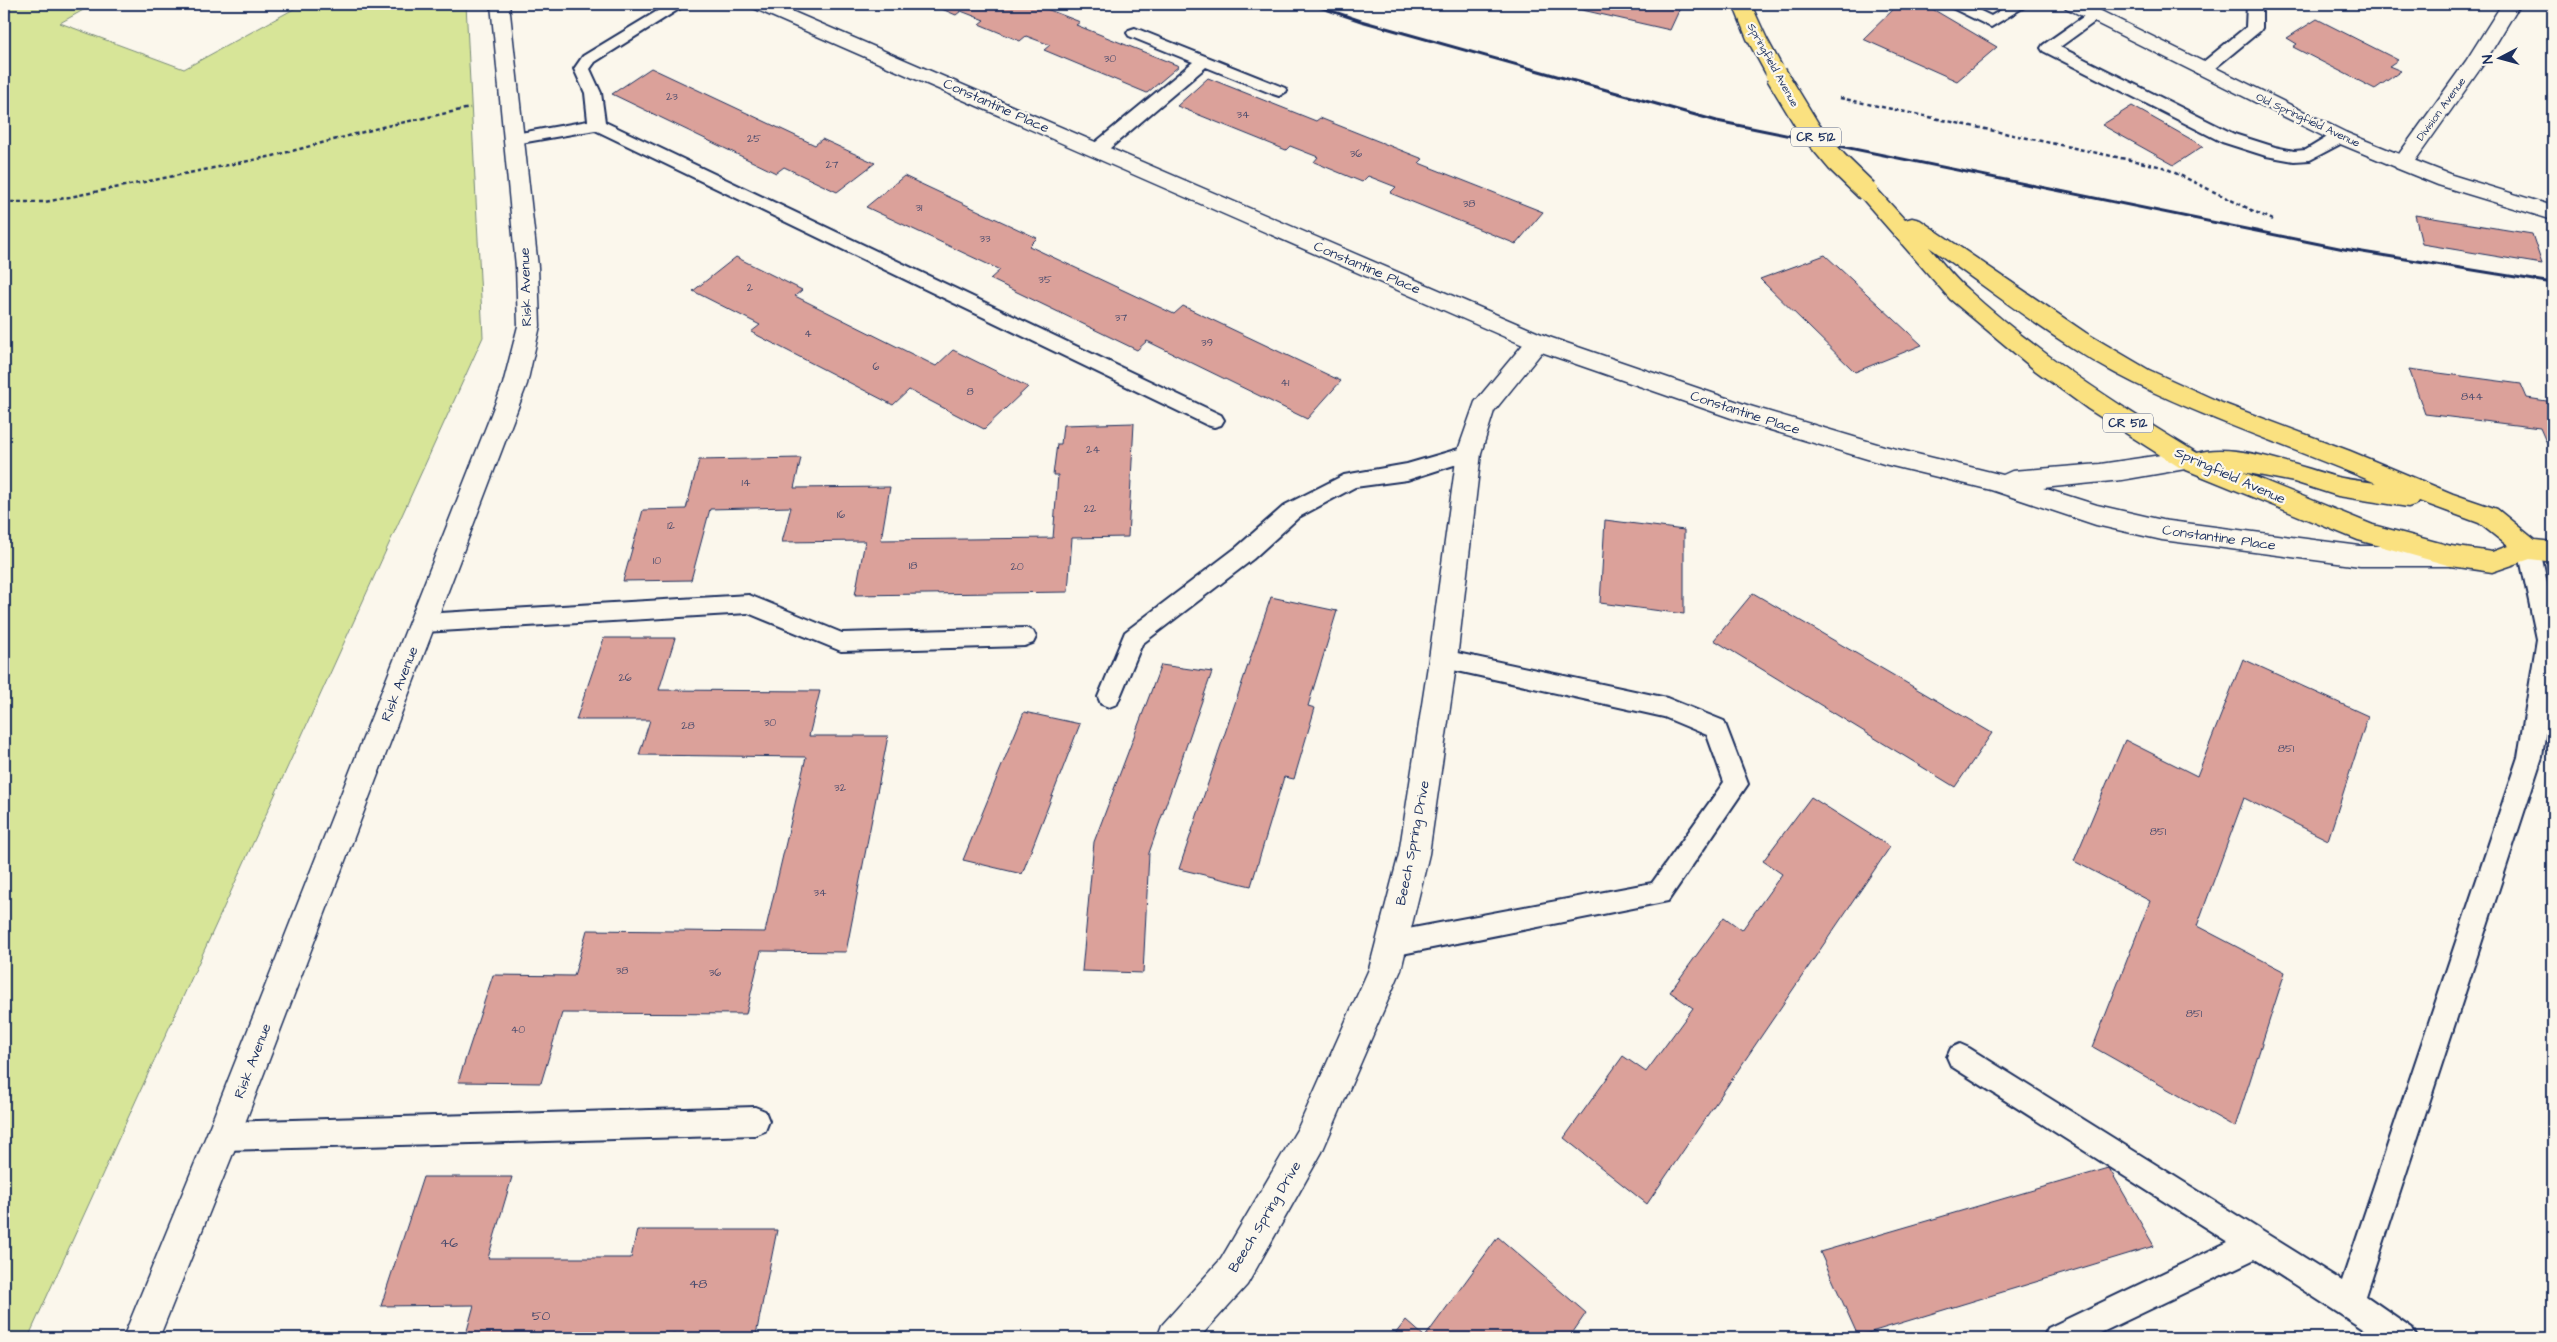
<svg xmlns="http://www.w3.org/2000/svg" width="2557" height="1342" font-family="'Architects Daughter',sans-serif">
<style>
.green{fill:#d7e598;stroke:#798a7b}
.building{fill:#dba19a;stroke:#1b2f5e}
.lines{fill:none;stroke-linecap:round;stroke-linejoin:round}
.lane-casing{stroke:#1b2f5e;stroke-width:4}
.street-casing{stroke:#1b2f5e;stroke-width:3}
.secondary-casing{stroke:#1b2f5e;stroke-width:3}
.primary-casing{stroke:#1b2f5e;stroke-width:3}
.path{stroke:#1b2f5e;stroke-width:2.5;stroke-dasharray:4 3;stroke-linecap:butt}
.lane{fill:#fbf7ec;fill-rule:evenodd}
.street{fill:#fbf7ec;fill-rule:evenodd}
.secondary{fill:#fbf7ec;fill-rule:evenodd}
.primary{fill:#fae180;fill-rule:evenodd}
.rail{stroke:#1b2f5e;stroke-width:3}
.primary-bridge-casing{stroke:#1b2f5e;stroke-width:24;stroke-linecap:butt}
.primary-bridge{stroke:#fae180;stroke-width:21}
.labels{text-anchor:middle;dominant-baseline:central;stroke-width:4.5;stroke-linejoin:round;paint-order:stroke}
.number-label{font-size:11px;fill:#4b4c6d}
.far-street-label{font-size:11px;fill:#1b2f5e;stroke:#fbf7ec}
.shield{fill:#fbf7ec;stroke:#5e6b89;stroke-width:1}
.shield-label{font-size:12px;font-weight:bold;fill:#1b2f5e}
.street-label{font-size:14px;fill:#1b2f5e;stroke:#fbf7ec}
.near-number-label{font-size:14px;fill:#4b4c6d}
</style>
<rect width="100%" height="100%" fill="#fbf7ec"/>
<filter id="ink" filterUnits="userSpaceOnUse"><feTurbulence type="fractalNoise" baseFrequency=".02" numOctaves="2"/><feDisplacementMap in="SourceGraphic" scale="10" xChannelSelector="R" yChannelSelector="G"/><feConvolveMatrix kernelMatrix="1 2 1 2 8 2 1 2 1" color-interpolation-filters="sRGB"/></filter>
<g filter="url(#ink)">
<path class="green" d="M4 4H94L60 23 184 69 303 4H466L483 337 28 1338H4Z"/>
<path class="building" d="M930 4H1034L1080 22 1076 25 1179 66 1147 93 1044 50 1050 45 1026 36 1020 41 979 24 984 20 961 11 956 15Z
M1556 4H1682L1670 30Z
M1899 4H1924L1997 47 1957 81 1863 39Z
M2317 19 2398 60 2389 66 2401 71 2375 89 2293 47 2297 44 2287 38Z
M651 68 815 145 822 139 875 163 837 192 784 167 776 173 612 94Z
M1208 78 1316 121 1320 118 1423 159 1419 163 1543 212 1516 244 1390 193 1396 187 1368 176 1362 182 1314 162 1318 157 1290 146 1286 150 1177 106Z
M2132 106 2203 146 2174 165 2102 125Z
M904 176 1037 238 1029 246 1174 314 1183 306 1341 381 1307 419 1147 341 1137 350 990 279 1000 270 866 207Z
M2415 215 2532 234 2542 264 2422 244Z
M1825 255 1922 345 1855 372 1760 279Z
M736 257 802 290 795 296 936 366 953 350 1028 387 984 429 909 390 893 405 751 332 760 325 693 291Z
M2409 369 2521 384 2527 398 2553 402V445L2547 444 2540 428 2425 414Z
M1134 423 1128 537 1072 538 1068 592 855 595 865 541 782 542 791 507 710 509 691 580 623 581 643 510 686 509 699 460 801 458 794 488 890 487 881 540 1053 538 1058 475H1053L1057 444H1061L1063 425Z
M1605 520 1684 530V614L1600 603Z
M1753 593 1992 733 1955 787 1714 640Z
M1271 597 1337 611 1308 706 1315 708 1294 779 1284 777 1251 886 1179 869Z
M604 638H675L659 690 820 691 809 736H888L846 952 761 951 746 1014 562 1013 541 1083 458 1082 493 975 574 976 587 930 765 932 806 757 639 755 650 720H576Z
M2243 659 2368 716 2328 840 2244 798 2197 926 2285 972 2235 1127 2093 1047 2150 901 2074 861 2125 740 2197 776Z
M1161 665 1212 672 1149 853 1143 973 1082 971 1094 842Z
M1024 712 1080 724 1022 874 963 860Z
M1811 797 1890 847 1647 1204 1564 1138 1623 1056 1646 1072 1693 1008 1670 992 1724 917 1742 930 1782 874 1763 861Z
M2109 1168 2154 1246 1858 1336 1820 1252Z
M423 1177H512L488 1258H631L637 1230H777L756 1335 613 1334 612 1338H465L474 1305 381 1306Z
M1498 1237 1586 1313 1569 1338H1392L1406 1320 1425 1337Z"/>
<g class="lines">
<g class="lane-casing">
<path id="lane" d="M669 4H687L595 62 590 69 601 93 605 122 1221 415 1224 420 1221 425 1214 427 1207 425 595 130 515 144 509 143 507 139 509 135 588 121 585 93 574 69 583 56Z
M1947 4H1966L1991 16 2011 4H2029L1991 27 1950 7Z
M2247 4H2262V28L2260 31 2209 73H2197L2195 70 2197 67 2246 27Z
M2095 10 2100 12 2103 15 2100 18 2060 47 2234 134 2275 147 2294 151 2306 150 2334 133H2346L2348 137 2346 141 2310 160 2294 161 2266 156 2222 142 2043 51 2041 48 2043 45 2090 12Z
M1135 28 1285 88 1287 91 1279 96 1273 94 1206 67 1103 154H1091L1089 150 1091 146 1193 62 1129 36 1127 33 1129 30Z
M1469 446 1476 448 1479 453 1476 458 1407 480 1355 487 1299 517 1253 559 1142 644 1117 704 1109 707 1101 704 1098 697 1125 632 1237 547 1285 505 1344 475 1407 464Z
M2529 541 2536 543 2540 549 2553 612V679L2542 757 2366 1296 2412 1328 2417 1338H2377L2255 1259 2090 1338H2043L2048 1328 2228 1242 1951 1066 1947 1057 1951 1048 1960 1044 1969 1048 2342 1281 2518 757 2537 639 2518 549 2522 543Z
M749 595 842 633 1025 628 1033 631 1036 637 1033 643 1025 646 841 651 748 613 424 632 416 629 413 623 416 617 424 614Z
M1443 650 1667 698 1724 721 1748 784 1668 901 1392 956 1383 952 1379 944 1383 936 1392 932 1652 883 1724 782 1707 735 1664 717 1435 666 1432 659 1435 652Z
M755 1107 765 1111 769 1121 765 1131 755 1135 223 1150 213 1146 209 1136 213 1126 223 1122Z"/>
</g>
<g class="street-casing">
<path id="street" d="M491 4H509L538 267 540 326 527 384 240 1136 159 1338H123L206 1136 503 384 518 326 516 267Z
M2403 156 2452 175 2553 206V220L2438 185 2396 168 2393 163 2396 158Z
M1538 334 1546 336 1550 342 1494 411 1481 453 1457 659 1429 854 1401 970 1322 1152 1247 1285 1199 1338H1157L1162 1325 1221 1259 1298 1128 1369 969 1399 854 1429 659 1457 453 1475 402 1530 336Z"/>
</g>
<g class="secondary-casing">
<path id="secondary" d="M751 4H775L1546 336 1750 406 1884 446 2003 475 2012 471 2100 464 2188 451 2197 453 2200 460 2197 467 2122 480 2043 488 2097 505 2162 520 2360 546H2451L2460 549 2464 556 2460 563 2451 566H2360L2162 540 2096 525 1991 490 1884 464 1734 419 1530 348 753 8Z
M2064 4H2087L2347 133 2399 154 2466 61 2502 4H2520L2485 62 2410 168 2403 170 2333 141 2066 8Z"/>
</g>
<g class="primary-casing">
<path id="primary" d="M1733 4H1751L1767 39 1786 74 1783 78H1769L1766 74 1747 39Z
M1867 184 1874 186 1905 220 1912 218 1920 220 2086 333 2149 370 2222 403 2350 451 2453 494 2497 509 2535 540 2553 542V562L2530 559 2492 572 2451 566 2358 540 2179 467 2088 409 2036 371 1950 299 1860 196 1856 191 1860 186ZM1929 247C1995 293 2061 347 2134 383 2212 421 2296 449 2376 483 2363 481 2350 480 2337 477 2299 467 2235 441 2197 453 2116 404 2037 353 1967 289 1953 277 1941 261 1929 247ZM2243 472 2294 482 2338 496 2408 507 2417 504 2419 501 2479 523 2508 546 2492 552 2451 546 2373 525Z"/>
</g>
<path class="path" d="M1840 98 2163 167 2272 220
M4 202H45L273 156 382 127 470 108"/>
<use href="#lane" class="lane"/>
<use href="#street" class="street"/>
<use href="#secondary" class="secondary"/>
<use href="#primary" class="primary"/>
<path class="rail" d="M1311 4 1361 21 1717 121 2344 249 2553 283"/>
<g class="primary-bridge-casing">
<path id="primary-bridge" d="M1776 74 1810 130 1837 162 1867 191"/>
</g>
<use href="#primary-bridge" class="primary-bridge"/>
</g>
</g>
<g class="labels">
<g class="number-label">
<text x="1110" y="58">30</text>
<text x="672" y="96">23</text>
<text x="1243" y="114">34</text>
<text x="754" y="138">25</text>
<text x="1356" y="153">36</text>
<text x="832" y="164">27</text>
<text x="1469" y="203">38</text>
<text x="919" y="207">31</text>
<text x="985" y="238">33</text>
<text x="1045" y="279">35</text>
<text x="750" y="287">2</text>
<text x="1121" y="317">37</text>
<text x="808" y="333">4</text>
<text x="1207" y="342">39</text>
<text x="876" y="366">6</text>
<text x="1285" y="382">41</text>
<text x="970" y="391">8</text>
<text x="2472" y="396">844</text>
<text x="1093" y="449">24</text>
<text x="746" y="482">14</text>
<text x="1090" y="508">22</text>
<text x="841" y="514">16</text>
<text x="671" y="525">12</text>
<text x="657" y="560">10</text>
<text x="913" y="565">18</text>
<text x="1017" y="566">20</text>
<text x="625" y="677">26</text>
<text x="770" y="722">30</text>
<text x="688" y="725">28</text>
<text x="2286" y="748">851</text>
<text x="840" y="787">32</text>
<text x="2158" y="831">851</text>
<text x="820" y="892">34</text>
<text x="622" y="970">38</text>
<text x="715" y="972">36</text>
<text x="2194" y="1013">851</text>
<text x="518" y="1029">40</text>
</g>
<g class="far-street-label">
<text transform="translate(1773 65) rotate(61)">Springfield Avenue</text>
<text transform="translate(2441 109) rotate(-54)">Division Avenue</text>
<text transform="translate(2308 120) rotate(25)">Old Springfield Avenue</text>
</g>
<g class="shield">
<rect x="1791" y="127.5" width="50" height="19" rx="4"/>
<rect x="2103" y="413.5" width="50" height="19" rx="4"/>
</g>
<g class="shield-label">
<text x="1816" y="137">CR 512</text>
<text x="2128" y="423">CR 512</text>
</g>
<g class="street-label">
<text transform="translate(996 106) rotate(24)">Constantine Place</text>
<text transform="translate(1367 268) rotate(23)">Constantine Place</text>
<text transform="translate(526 287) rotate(-92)">Risk Avenue</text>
<text transform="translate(1745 413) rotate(18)">Constantine Place</text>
<text transform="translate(2230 476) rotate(24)">Springfield Avenue</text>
<text transform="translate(2219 538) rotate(8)">Constantine Place</text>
<text transform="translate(400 684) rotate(-69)">Risk Avenue</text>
<text transform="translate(1413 843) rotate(-79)">Beech Spring Drive</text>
<text transform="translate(253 1061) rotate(-69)">Risk Avenue</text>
<text transform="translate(1265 1217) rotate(-59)">Beech Spring Drive</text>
</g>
<g class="near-number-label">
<text x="449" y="1243">46</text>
<text x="698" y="1284">48</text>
<text x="541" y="1316">50</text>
</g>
</g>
<rect width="2557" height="1342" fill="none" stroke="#fbf7ec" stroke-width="20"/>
<rect x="10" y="10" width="2537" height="1322" fill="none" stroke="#1b2f5e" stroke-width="2" filter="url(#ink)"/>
<g transform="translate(2500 58) rotate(264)" stroke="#fbf7ec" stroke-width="4" paint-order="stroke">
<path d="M0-4L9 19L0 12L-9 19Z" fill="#1b2f5e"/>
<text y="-8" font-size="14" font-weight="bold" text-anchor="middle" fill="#1b2f5e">N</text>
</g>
</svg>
